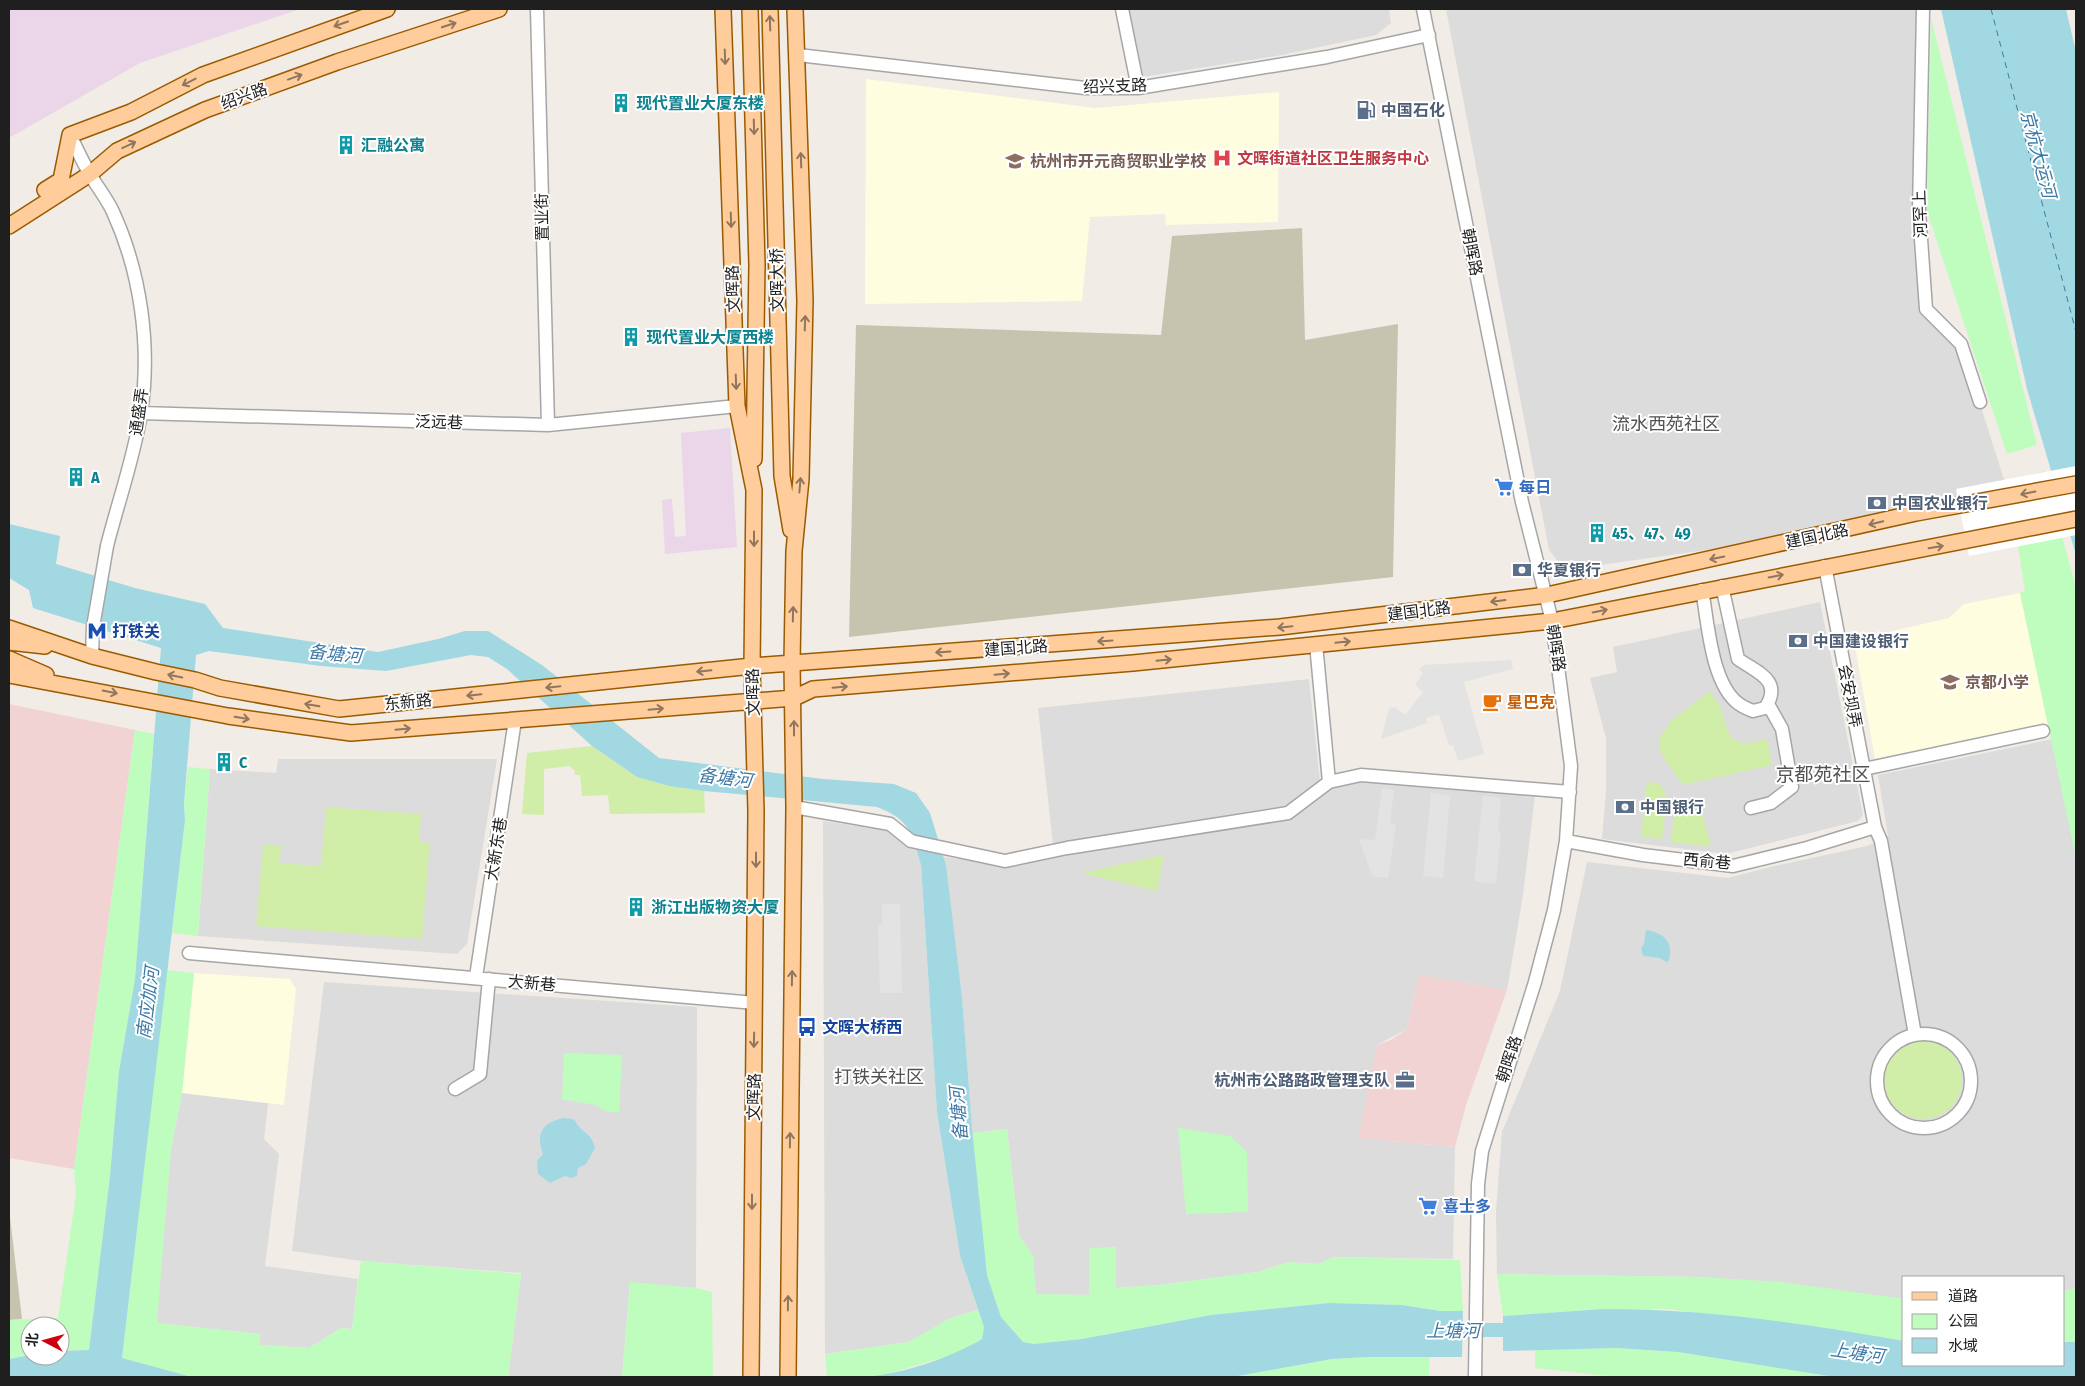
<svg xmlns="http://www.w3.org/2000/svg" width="2085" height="1386" font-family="'Fira Sans Condensed','Noto Sans SC',sans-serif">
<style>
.residential{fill:#dddcdc}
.commercial{fill:#f2d3d4}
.industrial{fill:#ead6e8}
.education{fill:#fffddf}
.construction{fill:#c6c4af}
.grass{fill:#d0eea7}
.park{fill:#bffdbf}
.parking{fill:#e3e3e3}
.water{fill:#a2d8e1}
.pier{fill:#fff}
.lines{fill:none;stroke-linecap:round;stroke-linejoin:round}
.canal{stroke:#a2d8e1;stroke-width:14}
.ferry{stroke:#3f7aa6;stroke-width:1;stroke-dasharray:6 5;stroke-linecap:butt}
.minor-casing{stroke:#a6a6a6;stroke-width:15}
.major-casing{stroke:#9a5b00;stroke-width:18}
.minor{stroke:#fff;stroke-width:12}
.major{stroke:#ffcc9b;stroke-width:15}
.minor-bridge-casing{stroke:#a6a6a6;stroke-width:15;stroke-linecap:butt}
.minor-bridge{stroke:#fff;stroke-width:12}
.oneway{stroke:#8f765d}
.labels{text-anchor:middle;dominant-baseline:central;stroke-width:4;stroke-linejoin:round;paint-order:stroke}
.street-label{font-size:16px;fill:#1f1f1f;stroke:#fff}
.culture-label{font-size:16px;font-weight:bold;fill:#0d838f;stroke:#fff;text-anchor:start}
.service-label{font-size:16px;font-weight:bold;fill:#4e5e75;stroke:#fff;text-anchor:start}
.health-label{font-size:16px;font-weight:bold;fill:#be3a42;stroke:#fff;text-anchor:start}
.education-label{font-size:16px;font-weight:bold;fill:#785e54;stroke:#fff;text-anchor:start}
.shop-label{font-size:16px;font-weight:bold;fill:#366cbe;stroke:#fff;text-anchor:start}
.transit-label{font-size:16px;font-weight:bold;fill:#164399;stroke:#fff;text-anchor:start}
.food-label{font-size:16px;font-weight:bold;fill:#c56008;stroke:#fff;text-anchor:start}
.water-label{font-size:18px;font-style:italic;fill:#3f7aa6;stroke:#fff}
.neighbourhood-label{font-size:18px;fill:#525252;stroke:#fff}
.quarter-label{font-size:19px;fill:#525252;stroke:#fff}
</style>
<rect width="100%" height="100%" fill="#f1ece5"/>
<path class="residential" d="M1129 9H1389L1391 23 1376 35 1282 55 1143 77Z
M1446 9H1923L1926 309 1961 344 2007 489 1847 530 1565 570 1549 550Z
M1820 602 1863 815 1858 821 1726 854 1602 839 1606 791V738L1590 678 1617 672 1613 647Z
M1309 679 1320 781 1289 805 1053 845 1038 708Z
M2053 739 2076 858V1289L2064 1291V1277H1904V1299L1702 1277 1497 1274 1496 1212 1502 1132 1560 991 1587 862 1728 878 1770 867 1867 846 1888 836 1878 775Z
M278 759H497L467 944 457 954 198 936 210 769 276 773Z
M1368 781 1535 795 1523 895 1507 990 1419 975 1407 1029 1377 1045 1359 1138 1455 1147 1453 1259 1335 1257 1318 1264 1289 1262 1258 1272 1159 1285 1116 1288 1089 1248 1090 1295 1035 1294 1033 1256 1019 1235 1007 1129 972 1133 962 997 944 857 1002 865 1288 819 1326 790 1353 782Z
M823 821 889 831 915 847 921 865 937 1112 960 1256 978 1310 949 1319 909 1342 825 1354Z
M324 982 697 1007 696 1288 630 1283 622 1377H508L521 1273 361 1261 292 1251Z
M182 1093 268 1103 264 1139 279 1154 265 1266 358 1279 352 1329 341 1328 309 1348 260 1345V1334L156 1323 171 1149Z"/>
<path class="commercial" d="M9 704 135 730 74 1169 9 1158Z
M1419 975 1507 990 1466 1105 1455 1147 1358 1138 1377 1045 1391 1040 1407 1029Z"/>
<path class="industrial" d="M9 9H300L140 63 9 138Z
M730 428 737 547 665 554 662 500 672 499 675 537 686 536 681 433Z"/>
<path class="education" d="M866 79 1095 108 1279 92 1278 222 1166 225 1165 214 1090 217 1082 301 865 304Z
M2020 593 2048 724 1875 759 1854 640 1949 618 1964 604Z
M194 973 290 979 296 989 284 1105 182 1093Z"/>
<path class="construction" d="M1302 228 1305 340 1398 324 1393 577 849 637 856 325 1161 335 1172 236Z
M9 1208 22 1319 9 1320Z"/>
<path class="grass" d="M1710 691 1720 706 1728 732 1736 741 1745 744 1767 739 1772 765 1683 785 1661 754 1659 738 1672 720Z
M592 746 637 777 669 786 704 791 705 813 610 814 608 795 582 796 580 775H575V771L570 766 544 769V815L522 814 527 753Z
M1647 782 1660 784 1667 797 1662 839 1641 837Z
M1675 802 1682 808 1700 806 1711 846 1671 843Z
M326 807 421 814 419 842 430 843 422 939 256 926 263 844 281 846 280 863 321 866Z
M1164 855 1157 891 1081 873Z
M1884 1080a39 39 0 1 1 78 0a39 39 0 1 1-78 0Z"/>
<path class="park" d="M1931 18 2037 445 2007 454 1927 211Z
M2044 471 2076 587V858L2020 593 2025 591 2008 482Z
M135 730 154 734 135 979 119 1071 110 1176 89 1350 60 1351V1326H30V1355L9 1359V1320L58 1318 76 1194 74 1169Z
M188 767 210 769 198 936 172 933 185 820 184 804Z
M167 970 194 973 182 1093 171 1149 157 1323 260 1334V1345L309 1348 341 1328 352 1329 361 1261 521 1274 508 1377H192L122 1358Z
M564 1053 622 1055 619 1113 605 1111 596 1105 562 1099Z
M1178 1128 1230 1136 1247 1152 1248 1212 1186 1214Z
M1007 1129 1019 1235 1033 1256 1036 1294 1089 1295V1248L1116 1247V1288L1159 1285 1258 1272 1289 1262 1318 1264 1334 1257 1460 1260 1463 1311H1440L1402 1305 1329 1303 1211 1315 1082 1339 1034 1344 1023 1342 1001 1317 987 1275 972 1133Z
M1497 1274 1702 1277 1782 1282 1904 1299V1341L1667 1309H1604L1503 1316Z
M630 1282 696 1288 712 1292 713 1377H622Z
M2076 1289V1342H2064V1291Z
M978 1310 984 1327 982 1339 956 1354 880 1376 827 1377 825 1354 909 1342 948 1319Z
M1617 1348 1678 1352 1835 1377H1616L1535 1368V1350Z
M1369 1357H1430L1429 1377H1232L1332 1359Z"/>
<path class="parking" d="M1511 660 1513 669 1464 682 1484 754 1458 761 1453 745H1449L1439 714 1426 718 1427 723 1381 739 1389 708 1395 707 1405 715 1423 692 1415 685 1423 673 1419 670 1424 665Z
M1382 788 1394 790 1390 823 1396 824 1388 878 1372 876 1359 839 1375 840Z
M1431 793 1450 795 1443 878 1423 876Z
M1483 796 1501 798 1498 831H1501L1496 884 1474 881Z
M882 904H900L902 993H880L878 925 882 924Z"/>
<path class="water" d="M1941 9H2066L2076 52V555L2027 389Z
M9 524 60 536 56 564 135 588 205 604 223 628 378 652 438 639 465 631H488L542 665 659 758 823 779 894 784 916 793 930 813 946 865 962 997 972 1128 987 1275 1001 1317 1023 1342 1034 1344 1082 1339 1211 1315 1329 1303 1402 1305 1440 1311H1463L1462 1357H1369L1332 1359 1232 1377H865C905 1373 948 1359 982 1339L984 1327 960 1256 937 1112 921 865C911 833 911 820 877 807L704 791 669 786 637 777 592 746 507 669 488 657 471 655 386 671 321 666 209 651 196 655 184 804 185 820 122 1358 192 1377H9V1359L30 1355 60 1356V1351L89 1350 110 1176 119 1071 135 979 161 648 33 608 29 590 9 578Z
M1646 930C1663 933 1674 941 1669 960L1667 962 1659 958 1643 956 1641 948 1644 944Z
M564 1118C578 1119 573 1120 580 1128 588 1135 592 1136 595 1148L586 1164 578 1168 577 1176 571 1178 565 1176 550 1183 538 1174 537 1161 543 1154C535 1133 543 1122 564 1118Z
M1604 1309C1708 1309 1802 1323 1904 1341V1365H2064V1342H2076V1377H1835L1678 1352 1617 1348 1503 1351V1316Z"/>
<path class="pier" d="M2076 466V535L1969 556 1956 489Z"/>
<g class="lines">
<path class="canal" d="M1444 1330H1522"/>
<path class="ferry" d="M1991 9 2076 332"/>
<g class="minor-casing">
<path id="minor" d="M537 9 548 425
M1122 9 1138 88
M1423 9 1522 502 1552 621 1571 766 1566 841 1554 910 1535 982 1482 1151 1478 1184 1475 1377
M1923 9 1919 211 1926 309 1961 344 1980 402
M798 55 1085 88H1138L1327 57 1429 35
M70 135C77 149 83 163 91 176 98 188 107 199 113 212 141 273 151 347 141 413 134 458 118 502 107 546
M141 413 548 425 737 406
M1825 566 1875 827 1881 841 1915 1035
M1702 590C1708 622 1711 684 1739 704 1743 707 1748 709 1753 711L1765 708C1784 680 1756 672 1738 659L1722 586
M1316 644 1329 782
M92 656 93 627
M1864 769 2043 731
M794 807 890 824 911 841 1005 861 1067 848 1288 813 1329 782 1361 775 1570 792
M1751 808 1771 803 1792 787 1782 729 1768 704
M1566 841 1643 855 1733 866 1807 848 1875 827
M189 953 755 1003
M476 977 515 720
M1877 1081a47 47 0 1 1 94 0a47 47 0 1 1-94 0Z
M455 1089 480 1074 489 979"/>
</g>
<g class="major-casing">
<path id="major" d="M723 9 737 406 754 490 752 666 756 811 751 1377
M750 9 757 265 754 459
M770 9 782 476 791 530
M45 190 61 180 70 135 131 112 203 75 387 9
M9 226 90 174 117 151 205 110 337 62 499 9
M9 628 92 656 156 672 195 680 220 688 339 709 752 666 1280 627 1547 595 1916 513 2076 484
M9 642 45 646
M9 659 46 675
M9 675 228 716 351 733 794 698 813 689 1133 663 1552 621 2076 519
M788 1377 794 807 792 662 794 551 801 479 805 301 795 9"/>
</g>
<use href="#minor" class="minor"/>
<use href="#major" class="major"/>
<g class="minor-bridge-casing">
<path id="minor-bridge" d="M93 627 107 546"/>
</g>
<use href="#minor-bridge" class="minor-bridge"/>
</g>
<defs><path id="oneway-shaft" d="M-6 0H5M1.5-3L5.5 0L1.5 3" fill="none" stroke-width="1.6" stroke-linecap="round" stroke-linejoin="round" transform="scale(1.25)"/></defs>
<g class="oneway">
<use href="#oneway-shaft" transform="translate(770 23) rotate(-92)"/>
<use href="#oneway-shaft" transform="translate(341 24) rotate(161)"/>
<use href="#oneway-shaft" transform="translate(449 25) rotate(-18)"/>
<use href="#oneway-shaft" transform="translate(725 57) rotate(88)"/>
<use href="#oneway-shaft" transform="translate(295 77) rotate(-20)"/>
<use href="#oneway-shaft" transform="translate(189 82) rotate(153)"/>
<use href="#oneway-shaft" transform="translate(754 127) rotate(88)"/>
<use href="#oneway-shaft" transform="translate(129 145) rotate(-25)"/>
<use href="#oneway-shaft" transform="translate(801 160) rotate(-92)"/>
<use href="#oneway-shaft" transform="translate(731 220) rotate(88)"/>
<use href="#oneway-shaft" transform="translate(805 323) rotate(-88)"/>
<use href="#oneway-shaft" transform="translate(736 382) rotate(88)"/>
<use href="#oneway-shaft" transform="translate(800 485) rotate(-85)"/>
<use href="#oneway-shaft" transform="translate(2028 493) rotate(169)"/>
<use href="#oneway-shaft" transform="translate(1876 523) rotate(166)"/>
<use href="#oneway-shaft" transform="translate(754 539) rotate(90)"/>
<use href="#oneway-shaft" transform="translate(1936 547) rotate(-10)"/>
<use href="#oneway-shaft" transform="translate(1717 558) rotate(168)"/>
<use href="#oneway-shaft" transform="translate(1776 576) rotate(-11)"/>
<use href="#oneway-shaft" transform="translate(1498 601) rotate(173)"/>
<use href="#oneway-shaft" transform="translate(1600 611) rotate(-11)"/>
<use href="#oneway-shaft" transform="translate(793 614) rotate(-89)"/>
<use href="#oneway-shaft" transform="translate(1285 627) rotate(174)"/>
<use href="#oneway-shaft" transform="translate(1105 641) rotate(176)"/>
<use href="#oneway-shaft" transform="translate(1343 642) rotate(-6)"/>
<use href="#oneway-shaft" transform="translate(943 652) rotate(176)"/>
<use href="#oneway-shaft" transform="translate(1164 660) rotate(-6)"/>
<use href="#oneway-shaft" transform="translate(704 671) rotate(174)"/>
<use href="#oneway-shaft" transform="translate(1002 674) rotate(-5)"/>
<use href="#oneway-shaft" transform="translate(175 676) rotate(-169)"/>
<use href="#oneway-shaft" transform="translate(553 687) rotate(174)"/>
<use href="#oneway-shaft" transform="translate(840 687) rotate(-5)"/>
<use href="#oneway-shaft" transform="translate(110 692) rotate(11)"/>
<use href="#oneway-shaft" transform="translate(474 695) rotate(174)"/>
<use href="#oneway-shaft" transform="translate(312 705) rotate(-170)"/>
<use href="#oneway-shaft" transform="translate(656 709) rotate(-5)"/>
<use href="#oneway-shaft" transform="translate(242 718) rotate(9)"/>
<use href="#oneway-shaft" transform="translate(794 728) rotate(-90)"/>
<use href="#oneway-shaft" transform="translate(403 729) rotate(-5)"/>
<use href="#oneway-shaft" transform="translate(756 860) rotate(90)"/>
<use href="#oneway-shaft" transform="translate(792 978) rotate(-89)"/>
<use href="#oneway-shaft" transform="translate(754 1040) rotate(91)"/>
<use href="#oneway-shaft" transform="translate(790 1140) rotate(-89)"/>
<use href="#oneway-shaft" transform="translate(752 1202) rotate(90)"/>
<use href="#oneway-shaft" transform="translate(788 1303) rotate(-89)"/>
</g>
<defs>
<g id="building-bare" transform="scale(1.5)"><path d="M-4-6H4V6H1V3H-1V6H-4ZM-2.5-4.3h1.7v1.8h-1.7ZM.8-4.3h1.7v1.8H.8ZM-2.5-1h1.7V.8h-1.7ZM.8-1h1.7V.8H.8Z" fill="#0f9aa8" stroke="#fff" stroke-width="2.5" paint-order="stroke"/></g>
<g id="fuel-bare" transform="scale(1.5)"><path d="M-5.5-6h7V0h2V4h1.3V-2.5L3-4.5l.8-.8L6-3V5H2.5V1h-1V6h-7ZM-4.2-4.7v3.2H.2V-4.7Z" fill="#5c6f8a" stroke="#fff" stroke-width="2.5" paint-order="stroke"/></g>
<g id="hospital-bare" transform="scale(1.5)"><path d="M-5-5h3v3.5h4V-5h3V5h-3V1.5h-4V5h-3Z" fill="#e0444e" stroke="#fff" stroke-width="2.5" paint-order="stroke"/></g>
<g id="school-bare" transform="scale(1.5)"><path d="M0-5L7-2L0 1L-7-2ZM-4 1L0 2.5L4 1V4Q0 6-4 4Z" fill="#8d6e63" stroke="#fff" stroke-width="2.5" paint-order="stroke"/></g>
<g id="supermarket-bare" transform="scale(1.5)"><path d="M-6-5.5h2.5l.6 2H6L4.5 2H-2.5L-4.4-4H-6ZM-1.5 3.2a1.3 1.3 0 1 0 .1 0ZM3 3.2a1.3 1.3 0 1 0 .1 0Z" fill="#3f7fe0" stroke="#fff" stroke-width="2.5" paint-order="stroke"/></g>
<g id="bank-bare" transform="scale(1.5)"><path d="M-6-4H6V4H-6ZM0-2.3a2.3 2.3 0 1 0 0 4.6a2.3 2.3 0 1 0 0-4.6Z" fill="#5c6f8a" stroke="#fff" stroke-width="2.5" paint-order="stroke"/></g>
<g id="metro-bare" transform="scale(1.5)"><path d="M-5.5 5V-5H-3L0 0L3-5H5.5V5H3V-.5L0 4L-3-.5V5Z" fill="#1a4fb4" stroke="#fff" stroke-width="2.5" paint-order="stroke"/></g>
<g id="cafe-bare" transform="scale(1.5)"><path d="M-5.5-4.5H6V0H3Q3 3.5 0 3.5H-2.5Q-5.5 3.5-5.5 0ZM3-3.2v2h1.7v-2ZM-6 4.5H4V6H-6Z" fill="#e8710a" stroke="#fff" stroke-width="2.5" paint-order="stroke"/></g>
<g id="bus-bare" transform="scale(1.5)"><path d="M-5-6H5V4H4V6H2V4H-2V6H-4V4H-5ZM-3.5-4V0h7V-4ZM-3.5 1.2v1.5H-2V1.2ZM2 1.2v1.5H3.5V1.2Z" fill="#1a4fb4" stroke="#fff" stroke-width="2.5" paint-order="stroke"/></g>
<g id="office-bare" transform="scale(1.5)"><path d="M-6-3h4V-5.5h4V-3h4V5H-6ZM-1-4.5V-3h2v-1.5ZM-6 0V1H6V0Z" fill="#5c6f8a" stroke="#fff" stroke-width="2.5" paint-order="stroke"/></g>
</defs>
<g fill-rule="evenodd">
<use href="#building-bare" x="621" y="103"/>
<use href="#fuel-bare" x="1366" y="110"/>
<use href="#building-bare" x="346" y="145"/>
<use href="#hospital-bare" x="1222" y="158"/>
<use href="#school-bare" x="1015" y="161"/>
<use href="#building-bare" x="631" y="337"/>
<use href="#building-bare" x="76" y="477"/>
<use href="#supermarket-bare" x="1504" y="487"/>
<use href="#bank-bare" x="1877" y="503"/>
<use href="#building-bare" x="1597" y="533"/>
<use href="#bank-bare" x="1522" y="570"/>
<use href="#metro-bare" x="97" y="631"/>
<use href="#bank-bare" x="1798" y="641"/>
<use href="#school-bare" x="1950" y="682"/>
<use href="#cafe-bare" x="1492" y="702"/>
<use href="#building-bare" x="224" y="762"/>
<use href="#bank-bare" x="1625" y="807"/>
<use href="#building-bare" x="636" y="907"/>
<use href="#bus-bare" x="807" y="1027"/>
<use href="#office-bare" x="1405" y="1080"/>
<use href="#supermarket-bare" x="1428" y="1206"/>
</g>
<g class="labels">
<g class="street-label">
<text transform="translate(1115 86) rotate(-2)">绍兴支路</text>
<text transform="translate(244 96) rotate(-20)">绍兴路</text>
<text transform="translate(1920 214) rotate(-92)">河罕上</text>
<text transform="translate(542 217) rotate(-91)">置业街</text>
<text transform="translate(1472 252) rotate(79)">朝晖路</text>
<text transform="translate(777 280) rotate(-91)">文晖大桥</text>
<text transform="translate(733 289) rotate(-92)">文晖路</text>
<text transform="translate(139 412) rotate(-82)">通盛弄</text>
<text transform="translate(439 422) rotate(2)">泛远巷</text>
<text transform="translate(1817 536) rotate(-12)">建国北路</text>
<text transform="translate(1419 611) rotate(-7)">建国北路</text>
<text transform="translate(1016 648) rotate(-4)">建国北路</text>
<text transform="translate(1556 648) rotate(81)">朝晖路</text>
<text transform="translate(753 692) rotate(-91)">文晖路</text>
<text transform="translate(1850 696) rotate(79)">会安坝弄</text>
<text transform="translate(408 702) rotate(-6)">东新路</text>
<text transform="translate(496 849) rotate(-81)">大新东巷</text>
<text transform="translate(1707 861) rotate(5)">西俞巷</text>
<text transform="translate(532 983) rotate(5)">大新巷</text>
<text transform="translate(1509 1059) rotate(-72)">朝晖路</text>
<text transform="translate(754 1097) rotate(-89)">文晖路</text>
</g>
<g class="culture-label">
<text x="636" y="103">现代置业大厦东楼</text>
<text x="361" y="145">汇融公寓</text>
<text x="646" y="337">现代置业大厦西楼</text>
<text x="91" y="477">A</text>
<text x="1612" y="533">45、47、49</text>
<text x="239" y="762">C</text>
<text x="651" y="907">浙江出版物资大厦</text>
</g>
<g class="service-label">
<text x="1381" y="110">中国石化</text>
<text x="1892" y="503">中国农业银行</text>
<text x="1537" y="570">华夏银行</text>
<text x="1813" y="641">中国建设银行</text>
<text x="1640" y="807">中国银行</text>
<text x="1390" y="1080" text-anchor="end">杭州市公路路政管理支队</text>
</g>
<g class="health-label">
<text x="1237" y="158">文晖街道社区卫生服务中心</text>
</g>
<g class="education-label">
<text x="1030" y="161">杭州市开元商贸职业学校</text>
<text x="1965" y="682">京都小学</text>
</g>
<g class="shop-label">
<text x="1519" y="487">每日</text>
<text x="1443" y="1206">喜士多</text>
</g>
<g class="transit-label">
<text x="112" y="631">打铁关</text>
<text x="822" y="1027">文晖大桥西</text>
</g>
<g class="food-label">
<text x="1507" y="702">星巴克</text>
</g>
<g class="water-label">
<text transform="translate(2038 154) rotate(75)">京杭大运河</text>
<text transform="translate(335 654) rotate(5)">备塘河</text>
<text transform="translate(725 778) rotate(7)">备塘河</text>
<text transform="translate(148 1003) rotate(-83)">南应加河</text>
<text transform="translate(959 1114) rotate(-95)">备塘河</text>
<text x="1453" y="1331">上塘河</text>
<text transform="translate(1857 1353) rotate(8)">上塘河</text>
</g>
<g class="neighbourhood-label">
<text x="1666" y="424">流水西苑社区</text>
<text x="879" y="1077">打铁关社区</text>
</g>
<g class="quarter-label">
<text x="1823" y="774">京都苑社区</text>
</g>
</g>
<rect width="2085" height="1386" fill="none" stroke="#1f1f1f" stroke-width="20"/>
<rect x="1902" y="1276" width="162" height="90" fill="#ffffff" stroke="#a5a5a5"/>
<rect x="1912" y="1292" width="25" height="8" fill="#ffcc9b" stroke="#a5a5a5"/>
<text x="1948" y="1301" font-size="15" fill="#1f1f1f">道路</text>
<rect x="1912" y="1314" width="25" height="15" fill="#bffdbf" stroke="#a5a5a5"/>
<text x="1948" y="1326" font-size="15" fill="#1f1f1f">公园</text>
<rect x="1912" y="1338" width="25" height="15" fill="#a2d8e1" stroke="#a5a5a5"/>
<text x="1948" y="1351" font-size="15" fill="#1f1f1f">水域</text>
<g transform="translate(45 1341) rotate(276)"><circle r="24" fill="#ffffff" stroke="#a5a5a5"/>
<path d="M0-4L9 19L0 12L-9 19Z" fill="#ce0010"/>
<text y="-8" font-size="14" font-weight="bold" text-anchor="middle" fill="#1f1f1f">北</text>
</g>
</svg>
